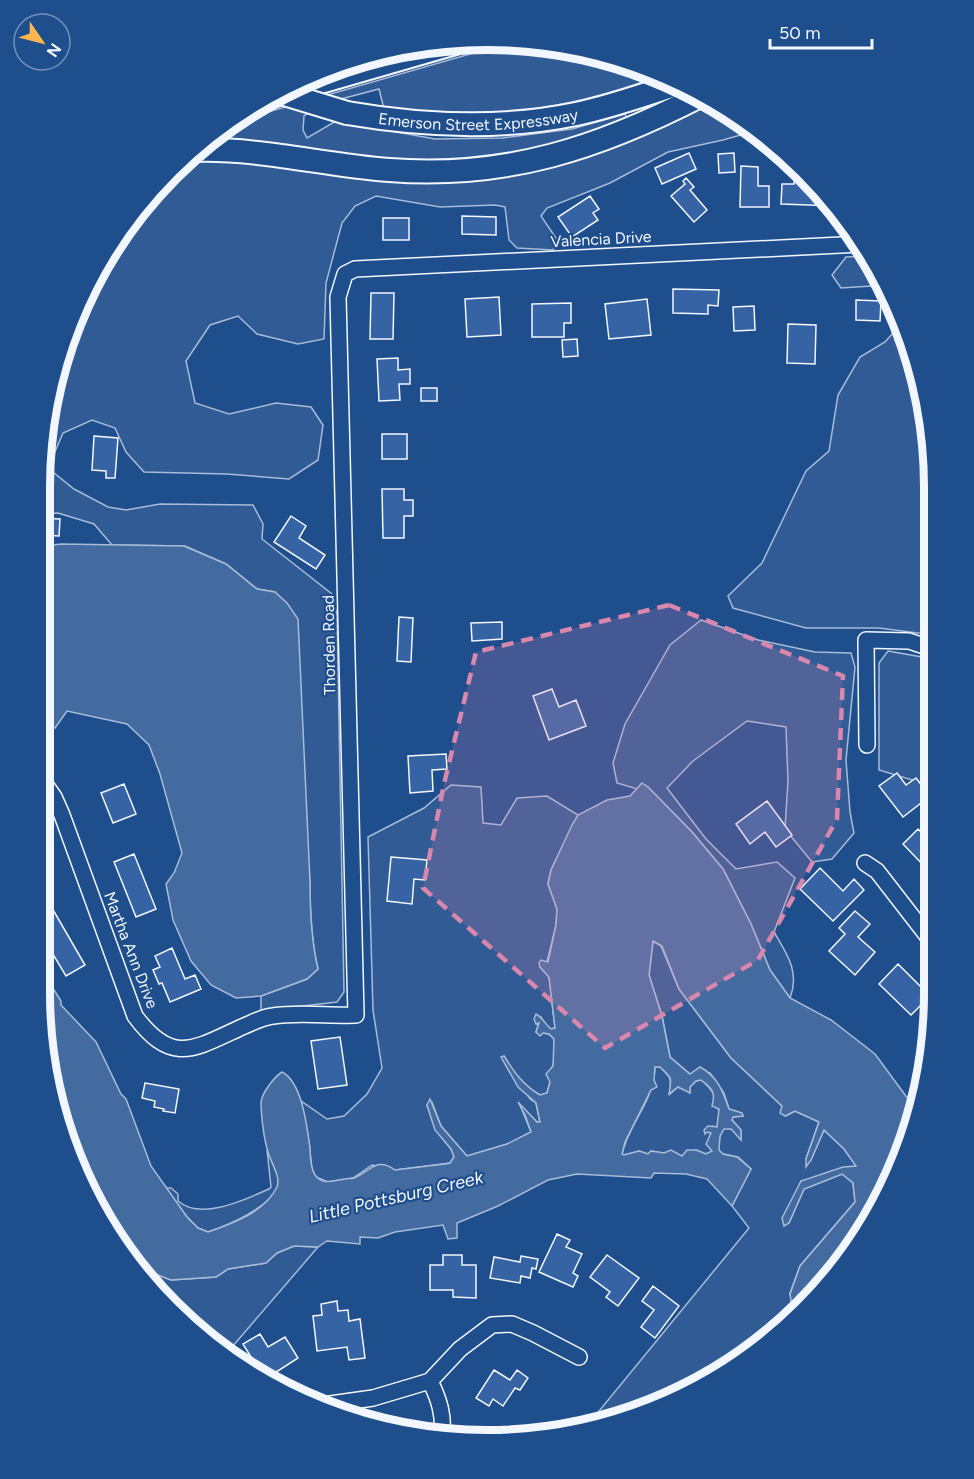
<svg xmlns="http://www.w3.org/2000/svg" width="974" height="1479" font-family="Figtree,sans-serif">
<style>
.green{fill:#305b95;stroke:#a8bbd7;stroke-width:1.5}
.water{fill:#446ba0;stroke:#a8bbd7;stroke-width:1.5;fill-rule:evenodd}
.building{fill:#3563a3;stroke:#f2f6ff;stroke-width:1.5}
.lines{fill:none;stroke-linecap:round;stroke-linejoin:round}
.minor-casing{stroke:#f2f6ff;stroke-width:18}
.highway-casing{stroke:#f2f6ff;stroke-width:26}
.minor{stroke:#1f4e8c;stroke-width:15}
.highway{stroke:#1f4e8c;stroke-width:22}
.highway-bridge-casing{stroke:#f2f6ff;stroke-width:26;stroke-linecap:butt}
.highway-bridge{stroke:#1f4e8c;stroke-width:22}
.marked{fill:#da87ad;fill-opacity:0.2;stroke:#da87ad;stroke-width:4.5;stroke-dasharray:12 8;stroke-linejoin:round}
.labels{text-anchor:middle;dominant-baseline:central;stroke-width:4.5;stroke-linejoin:round;paint-order:stroke}
.street-label{font-size:16px;fill:#f2f6ff;stroke:#1f4e8c}
.water-label{font-size:18px;font-style:italic;fill:#f2f6ff;stroke:#1f4e8c}
.rim{fill:none;stroke:#f2f6ff;stroke-width:8}
</style>
<rect width="100%" height="100%" fill="#1f4e8c"/>
<path class="green" d="M512 42C562 43 614 55 660 76 614 93 566 106 517 111 473 115 428 112 384 109L379 89 322 104 304 116 303 130 307 138 336 121 435 139 502 138 572 129 625 114 627 119 596 137 452 166 206 140 226 124Z
M713 100 755 131 723 140 668 152 610 183 547 208 541 216 558 241 553 250 517 248 509 240 505 207 495 205 440 207 376 196 355 206 342 223 326 283 324 339 298 344 257 334 238 316 210 325 186 361 195 403 229 414 276 403 311 407 323 425 318 460 289 479 227 474 144 472 126 452 115 428 92 420 63 433 48 468 74 489 108 507 126 510 160 504 253 505 263 524 262 539 332 594 337 614 344 992 337 1002 261 1011V996L307 979 318 969C311 940 310 911 310 882L275 592 257 589 226 564 185 546 112 545 94 524 58 513 42 514 43 428 58 379 74 338 77 317 85 289 94 278 99 282 101 278 95 275 150 191 184 160 209 159 427 181 680 117Z
M868 256 889 290 872 286 841 288 832 275 846 257Z
M902 323 920 371 934 458 933 635 879 628H806L733 608 728 596 762 563 806 471 829 451 838 395 860 357 885 342Z
M701 620 758 640 815 652 851 653 855 667 846 760 850 812 854 833 832 859 812 862 785 829 788 781 786 727 747 721 693 761 667 788 706 839 736 869 777 862 795 878 774 932C787 954 800 972 790 998L770 970 751 924 723 869 692 832 648 787 642 784 637 789 617 783 613 763 625 724 670 645Z
M888 651 933 659 932 786 879 770V663Z
M451 785 481 787 483 823 501 825 517 798 547 796 578 815 551 870 548 884 557 909 556 925 547 962 540 967 549 977 555 1028 551 1029 545 1024 541 1017 536 1032 549 1034 554 1039 555 1053 553 1066 549 1072 550 1082 547 1093 540 1095C523 1085 514 1073 504 1056L530 1099 536 1103 540 1122H537L520 1105 531 1132 508 1144 467 1156 441 1126 432 1102 427 1105 435 1129 451 1149 454 1157 450 1163 395 1170 372 1165 353 1178 328 1182 316 1177 312 1169 309 1142 301 1101 327 1119 344 1116 367 1094 382 1068 373 1010 368 837 424 808Z
M653 941 661 946 679 989 731 1058 782 1106 786 1116 795 1111 819 1122 806 1159 811 1160 824 1130 844 1149 857 1167 801 1181 789 1223 804 1189 842 1174 853 1183 855 1202 800 1266 790 1293 793 1312 711 1380 586 1427 749 1228 732 1206 751 1169 738 1157 723 1154 718 1150 720 1136 724 1128 732 1129 741 1139V1130L732 1120 733 1117 743 1116 742 1113 729 1109 724 1093 710 1073 690 1074 670 1057 662 1016 649 975Z
M655 1067H660C672 1079 671 1077 670 1094L678 1087 690 1092V1087L696 1081 701 1080C716 1092 722 1108 717 1127L712 1126 707 1132 711 1133 713 1151 706 1154 696 1150 682 1156 651 1151 648 1154 639 1151 624 1155 622 1154C630 1121 653 1104 655 1067Z
M267 1150C270 1159 281 1176 278 1186 270 1208 228 1225 208 1232L198 1228 187 1217 165 1188H171L178 1194V1201C201 1221 244 1200 269 1189L271 1187Z
M294 1246 318 1247 226 1354 214 1347 148 1276 153 1273 171 1280 216 1277 228 1269 266 1263 277 1253Z"/>
<path class="water" d="M62 544 184 546 226 564 257 589 275 592 287 603 298 619 310 882C310 911 311 940 318 969L307 979 261 996 236 998 211 985 191 961 173 920 166 884 174 873 182 853 160 774 149 745 127 724 67 711 55 728 41 721 42 546Z
M642 783 648 787 692 832 723 869 751 924 770 970 790 998 831 1020 875 1054 914 1107 889 1190 824 1288 793 1312 790 1294 800 1266 855 1202 853 1183 842 1174 804 1189 789 1223 784 1226 782 1218 801 1181 843 1167 856 1166 844 1149 824 1130 811 1160 806 1167V1159L819 1122 795 1111 785 1116 780 1113 782 1106 731 1058 679 989 662 946 653 941 649 975 662 1016 670 1057 690 1074 700 1067C717 1076 723 1091 729 1109L742 1113 743 1116 733 1117 732 1120 741 1130V1140L731 1129H724L720 1136 719 1150 723 1154 737 1157 751 1169 732 1206 707 1179 686 1174 654 1173 651 1178 577 1174 548 1180 498 1206 457 1223V1238L448 1239 443 1225 395 1232 378 1238 360 1237V1244L327 1241 318 1247 294 1246 277 1253 266 1263 228 1269 216 1277 171 1280 153 1273 148 1276 115 1241 63 1136 39 992V966L61 1001V1005L96 1042 121 1094 126 1099 151 1166 187 1217 198 1228 208 1232C232 1224 265 1212 277 1187 281 1177 271 1163 268 1152 264 1140 261 1115 261 1102 262 1093 274 1077 282 1072 302 1082 307 1126 310 1148 310 1156 310 1167 315 1175 323 1186 334 1180 345 1179 348 1178 350 1179 354 1178 370 1172 376 1156 395 1170L445 1164 450 1163 454 1157 451 1149 435 1130 427 1105 430 1099 441 1126 467 1156 507 1144 531 1132 525 1115 518 1102 537 1122H540L536 1103 518 1087 501 1057 504 1056C514 1072 523 1085 540 1095L547 1093 550 1082 546 1074 553 1066 554 1039 549 1034 543 1033 540 1036 536 1032 539 1023 536 1024 534 1019 536 1014C543 1018 545 1024 551 1029L555 1028 549 977 540 967 539 963 541 960 548 962 556 925 557 909 548 884 551 870 572 825 578 815 607 800 630 796ZM655 1067H660C672 1078 672 1077 669 1094L678 1087 690 1093V1087L696 1081 701 1080C712 1088 716 1092 712 1106L719 1109 717 1127 708 1126 704 1130 705 1134 707 1132 711 1133 706 1144 712 1151 706 1154 696 1150H687L682 1156 671 1150 664 1153 651 1151 648 1154 639 1151 624 1155 622 1154 625 1142 651 1090 657 1087 654 1080Z"/>
<path class="building" d="M689 153 696 169 662 184 655 168Z
M734 153 735 172 719 173 718 154Z
M741 166 758 167V186H769V207H740Z
M795 172H803L835 206 781 204 782 184H794Z
M686 178 694 187 690 190 707 210 694 222 671 196 685 184 683 181Z
M590 196 599 209 593 213 598 220 572 237 558 217Z
M462 216 496 217V235L462 234Z
M383 218H409V240H383Z
M673 289 719 290 718 306 708 305V314L673 313Z
M371 293H394L393 339H370Z
M499 297 501 335 467 337 465 299Z
M647 299 651 335 609 339 605 304Z
M856 300 881 301 880 321 856 320Z
M571 303V323H564V337H532V304Z
M754 306 755 330 734 331 733 307Z
M788 324 816 325 815 364 787 363Z
M577 339 578 356 563 357 562 340Z
M398 358V370L410 369V384H399L400 400 379 401 377 359Z
M421 388H437V401H421Z
M382 434H407V459H382Z
M94 436 118 438 115 478H106V471L92 470Z
M382 489H404V500H413V516H404V538H383Z
M291 516 306 526 299 538 325 555 316 569 274 542Z
M42 518 60 519 59 536 42 535Z
M399 617 413 618 411 662 397 661Z
M502 622V639L472 641 471 623Z
M552 689 559 707 576 700 586 726 549 740 533 696Z
M446 754 447 769 432 770 433 791 410 793 408 756Z
M897 773 906 785 916 778 930 796 903 817 879 786Z
M124 784 136 814 113 823 101 793Z
M767 801 792 835 776 847 765 832 750 844 736 824Z
M918 829 932 843V867L928 870 903 844Z
M134 854 156 909 136 917 114 862Z
M391 857 427 860 425 880 414 879 412 904 387 901Z
M820 868 843 891 854 879 864 890 833 921 800 889Z
M52 908 85 965 66 976 39 931 40 916Z
M855 911 870 924 858 937 875 952 855 975 829 951 845 934 839 928Z
M172 948 185 979 195 975 201 989 170 1002 162 983 159 984 153 970 160 967 155 956Z
M898 964 930 996 911 1015 879 984Z
M340 1037 347 1085 318 1089 311 1041Z
M145 1083 179 1089 175 1113 163 1111 164 1109 154 1107 155 1101 142 1098Z
M557 1234 570 1240 566 1247 582 1254 573 1273 578 1276 573 1287 539 1272Z
M443 1255H462V1265H476V1298L453 1297V1290H430V1265H443Z
M607 1255 639 1278 618 1306 606 1297 610 1292 590 1277Z
M521 1256 538 1259 536 1269 532 1268 530 1278 521 1276 520 1283 490 1278 494 1257 520 1262Z
M653 1286 679 1306 655 1338 641 1327 654 1310 642 1301Z
M337 1301 338 1311 348 1310 349 1321 360 1319 365 1358 349 1360 347 1347 317 1351 313 1316 322 1315 321 1304Z
M260 1334 268 1347 285 1337 298 1358 267 1378 262 1375 243 1344Z
M494 1370 510 1380 517 1370 528 1378 520 1390 515 1388 503 1406 493 1399 489 1406 476 1398Z"/>
<g class="lines">
<g class="minor-casing">
<path id="minor" d="M867 745 866 640 909 641 933 649
M40 777 54 797 62 815 135 1016C172 1066 194 1049 242 1027 252 1023 262 1017 273 1016 297 1012 330 1016 356 1015L338 297 345 274 355 269 861 244
M865 863 877 871 932 942
M430 1381C439 1399 444 1415 442 1435
M316 1406 373 1398 430 1381 460 1349 492 1325 512 1324 533 1333 579 1357"/>
</g>
<g class="highway-casing">
<g id="highway">
<path d="M272 96 466 40"/>
<path id="s1" d="M347 113C423 126 499 130 576 114 610 107 644 95 677 84"/>
<path d="M195 150C260 148 324 165 389 170 506 179 599 148 702 95"/>
</g>
</g>
<use href="#minor" class="minor"/>
<use href="#highway" class="highway"/>
<g class="highway-bridge-casing">
<path id="highway-bridge" d="M278 92 347 113"/>
</g>
<use href="#highway-bridge" class="highway-bridge"/>
</g>
<path class="marked" d="M669 605 843 676 837 819 758 960 605 1048 423 888 444 784 476 652Z"/>
<g class="labels">
<g class="street-label">
<text stroke="none"><textPath href="#s1" startOffset="132">Emerson Street Expressway</textPath></text>
<text transform="translate(601 239) rotate(-3)">Valencia Drive</text>
<text transform="translate(329 645) rotate(-91)">Thorden Road</text>
<text transform="translate(131 950) rotate(69)">Martha Ann Drive</text>
</g>
<g class="water-label">
<text transform="translate(396 1197) rotate(-13)">Little Pottsburg Creek</text>
</g>
</g>
<path d="M0 0H974V1479H0ZM487 50H487A437 437 0 0 1 924 487V993A437 437 0 0 1 487 1430H487A437 437 0 0 1 50 993V487A437 437 0 0 1 487 50Z" fill="#1f4e8c" fill-rule="evenodd"/>
<path class="rim" d="M487 50H487A437 437 0 0 1 924 487V993A437 437 0 0 1 487 1430H487A437 437 0 0 1 50 993V487A437 437 0 0 1 487 50Z"/>
<g transform="translate(42 42) rotate(125)"><circle r="28" fill="#1f4e8c" stroke="#7391ba" stroke-width="1.5"/>
<path d="M0-4.5L10 22L0 15L-10 22Z" fill="#ffb74d"/>
<text y="-9" font-size="16" font-weight="bold" text-anchor="middle" fill="#f2f6ff">N</text>
</g>
<path d="M770 39v9h102v-9" fill="none" stroke="#f2f6ff" stroke-width="3"/>
<text x="779" y="39" font-size="18" fill="#f2f6ff" stroke="#1f4e8c" stroke-width="4.5" paint-order="stroke">50 m</text>
</svg>
